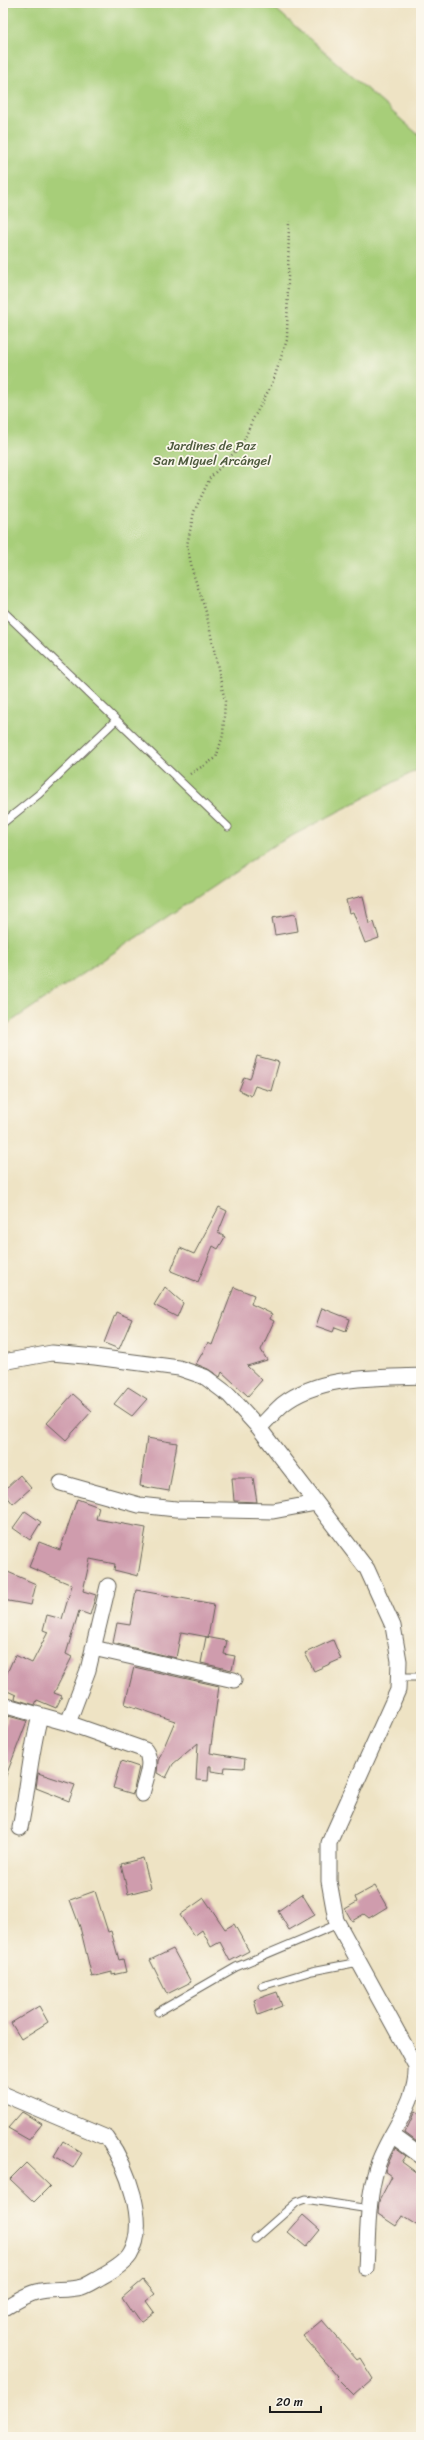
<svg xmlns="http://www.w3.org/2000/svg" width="424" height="2440" font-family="Sriracha,sans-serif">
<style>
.green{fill:#a7ce79;stroke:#62754a}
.building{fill:#cf9cad}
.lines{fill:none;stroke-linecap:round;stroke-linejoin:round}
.lane-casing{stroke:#666257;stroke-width:9}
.street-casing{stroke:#666257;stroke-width:17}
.path{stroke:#666257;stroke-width:2.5;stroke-dasharray:1 3;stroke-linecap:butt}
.lane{stroke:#fff;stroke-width:7}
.street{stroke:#fff;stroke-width:15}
.labels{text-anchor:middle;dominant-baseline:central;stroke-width:3.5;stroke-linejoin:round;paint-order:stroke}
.park-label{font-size:13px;fill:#4d5a3d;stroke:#fbf7ec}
</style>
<rect width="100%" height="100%" fill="#fbf7ec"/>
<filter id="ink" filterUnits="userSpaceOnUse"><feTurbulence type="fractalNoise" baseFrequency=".025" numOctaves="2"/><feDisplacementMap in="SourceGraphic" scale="8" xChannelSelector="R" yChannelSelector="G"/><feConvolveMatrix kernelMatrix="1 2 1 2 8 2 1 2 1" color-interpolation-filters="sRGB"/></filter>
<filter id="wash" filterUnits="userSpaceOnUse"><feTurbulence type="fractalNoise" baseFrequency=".012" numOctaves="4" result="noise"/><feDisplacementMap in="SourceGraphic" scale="16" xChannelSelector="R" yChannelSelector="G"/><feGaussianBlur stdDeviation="0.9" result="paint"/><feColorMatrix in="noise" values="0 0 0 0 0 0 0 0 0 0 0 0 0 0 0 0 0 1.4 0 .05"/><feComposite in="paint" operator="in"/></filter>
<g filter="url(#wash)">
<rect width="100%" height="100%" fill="#eee3c4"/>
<path class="green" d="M3 3H269L421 137V768L271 847 3 1027Z"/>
<g id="blocks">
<path class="building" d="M363 896 369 924 374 922 379 938 365 943 353 912 349 913 346 900Z
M295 914 298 931 275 935 272 918Z
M257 1056 279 1062 271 1091 255 1086 251 1096 239 1090 244 1077 250 1079Z
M219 1207 227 1211 218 1233 225 1237 218 1249 213 1246 198 1282 171 1271 180 1248 194 1254Z
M165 1287 183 1303 177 1317 154 1305Z
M234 1287 254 1295 251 1304 272 1314 270 1319 274 1321 261 1350 267 1360 247 1366 262 1380 248 1396 222 1372 220 1377 208 1369 196 1364 208 1343 212 1345Z
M322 1308 350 1319 346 1331 335 1327 333 1332 316 1326Z
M116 1312 132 1319 119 1349 104 1343Z
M128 1387 147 1399 132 1416 114 1404Z
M73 1394 92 1411 66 1440 47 1423Z
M147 1438 177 1443 169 1491 140 1486Z
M20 1475 31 1488 13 1504 3 1491Z
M232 1478H253L257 1502 234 1501Z
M77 1499 99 1507 96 1519 146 1528 138 1576 114 1570 115 1564 90 1559 83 1591 96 1595 90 1615 79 1611 66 1654 72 1657 54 1693 62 1696 56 1708 37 1700 35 1705 15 1699 16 1695 3 1689V1682L15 1655 32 1663 48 1632 43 1630 47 1615 62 1619 72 1585 29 1567 39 1542 60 1550Z
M25 1511 41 1522 30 1540 13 1528Z
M3 1570 36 1584 31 1605 3 1600Z
M136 1590 214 1604 208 1637 181 1632 176 1658 113 1643 117 1623 130 1625Z
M206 1637 227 1641 224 1654 235 1656 232 1670 201 1663Z
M333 1640 341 1659 314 1671 305 1653Z
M134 1667 219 1686 210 1753 245 1759 244 1768 225 1767 224 1773 211 1771V1766H209L208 1781 196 1780 198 1743 173 1764 166 1778 157 1773 158 1761 175 1721 125 1704Z
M8 1716 27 1721 4 1781 3 1730Z
M121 1761 139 1767 133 1794 113 1788Z
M38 1773 75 1785 69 1801 36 1788Z
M143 1858 151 1888 128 1894 121 1864Z
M375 1886 387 1907 369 1918 364 1914 352 1921 345 1909 357 1902 355 1897Z
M95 1891 108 1932 111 1931 119 1960 123 1959 126 1972 112 1975V1972L92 1977 80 1927 70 1900Z
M302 1894 315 1915 289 1930 278 1911Z
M204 1898 225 1929 234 1924 249 1951 230 1961 220 1942 211 1947 202 1930 194 1936 180 1915Z
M173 1949 191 1982 167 1994 150 1960Z
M277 1992 282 2006 258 2015 254 2000Z
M39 2006 48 2022 21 2039 11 2023Z
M415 2111 420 2115 421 2114V2141L419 2139 417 2142 405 2133Z
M22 2112 42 2124 29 2140 8 2128Z
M63 2141 82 2153 73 2168 54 2156Z
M395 2148 406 2156 402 2162 421 2176V2228L402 2216 396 2226 378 2214 379 2201 392 2176 385 2171Z
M26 2163 50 2186 34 2202 10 2179Z
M303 2215 320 2230 306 2247 288 2232Z
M143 2280 155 2294 146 2301 154 2312 141 2322 134 2312 132 2313 122 2298Z
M322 2320 357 2360 360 2358 373 2379 354 2396 336 2378 338 2376 303 2336Z"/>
</g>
</g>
<g filter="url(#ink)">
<use href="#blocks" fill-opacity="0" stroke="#666257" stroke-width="1"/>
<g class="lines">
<g class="lane-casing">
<path id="lane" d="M3 611 228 827
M3 823 39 794 116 720
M399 1677H421
M262 1986 312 1971 359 1962
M158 2012 236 1967 338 1924
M255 2239 297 2202 305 2199 369 2209"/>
</g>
<g class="street-casing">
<path id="street" d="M3 1362 52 1353 95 1357 179 1368 205 1377 229 1395 259 1428 367 1569 393 1626 399 1661 398 1690 329 1843V1881L336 1920 416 2066C418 2104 388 2132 377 2167 367 2199 368 2235 366 2268
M259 1428C267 1420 275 1411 283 1404 321 1375 376 1378 421 1376
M61 1483 139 1505 176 1509 273 1511 316 1503
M93 1648 234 1680
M3 1705 68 1723 145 1750C154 1762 145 1780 142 1794
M68 1723 88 1670 108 1586
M20 1828C28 1790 30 1753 40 1716
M3 2094 107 2138C127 2166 149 2223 130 2255 124 2264 110 2272 101 2277 95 2280 88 2285 82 2287 67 2291 50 2288 36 2292 25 2295 13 2303 3 2309
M392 2135 421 2156"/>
</g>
<path class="path" d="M190 774 216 758 223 735 225 701 206 612 193 573 187 545 194 512 210 478 243 443 252 421 272 384 287 340 289 221"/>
<use href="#lane" class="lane"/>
<use href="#street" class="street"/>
</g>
</g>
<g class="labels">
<g class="park-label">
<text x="212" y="445">Jardines de Paz<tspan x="212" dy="15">San Miguel Arcángel</tspan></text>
</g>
</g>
<rect width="424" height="2440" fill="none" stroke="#fbf7ec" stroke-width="16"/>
<path d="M270 2406v6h51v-6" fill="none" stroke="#1c1c1c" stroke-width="2"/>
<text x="276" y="2406" font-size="12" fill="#1c1c1c" stroke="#fbf7ec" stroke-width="3" paint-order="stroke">20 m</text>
</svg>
